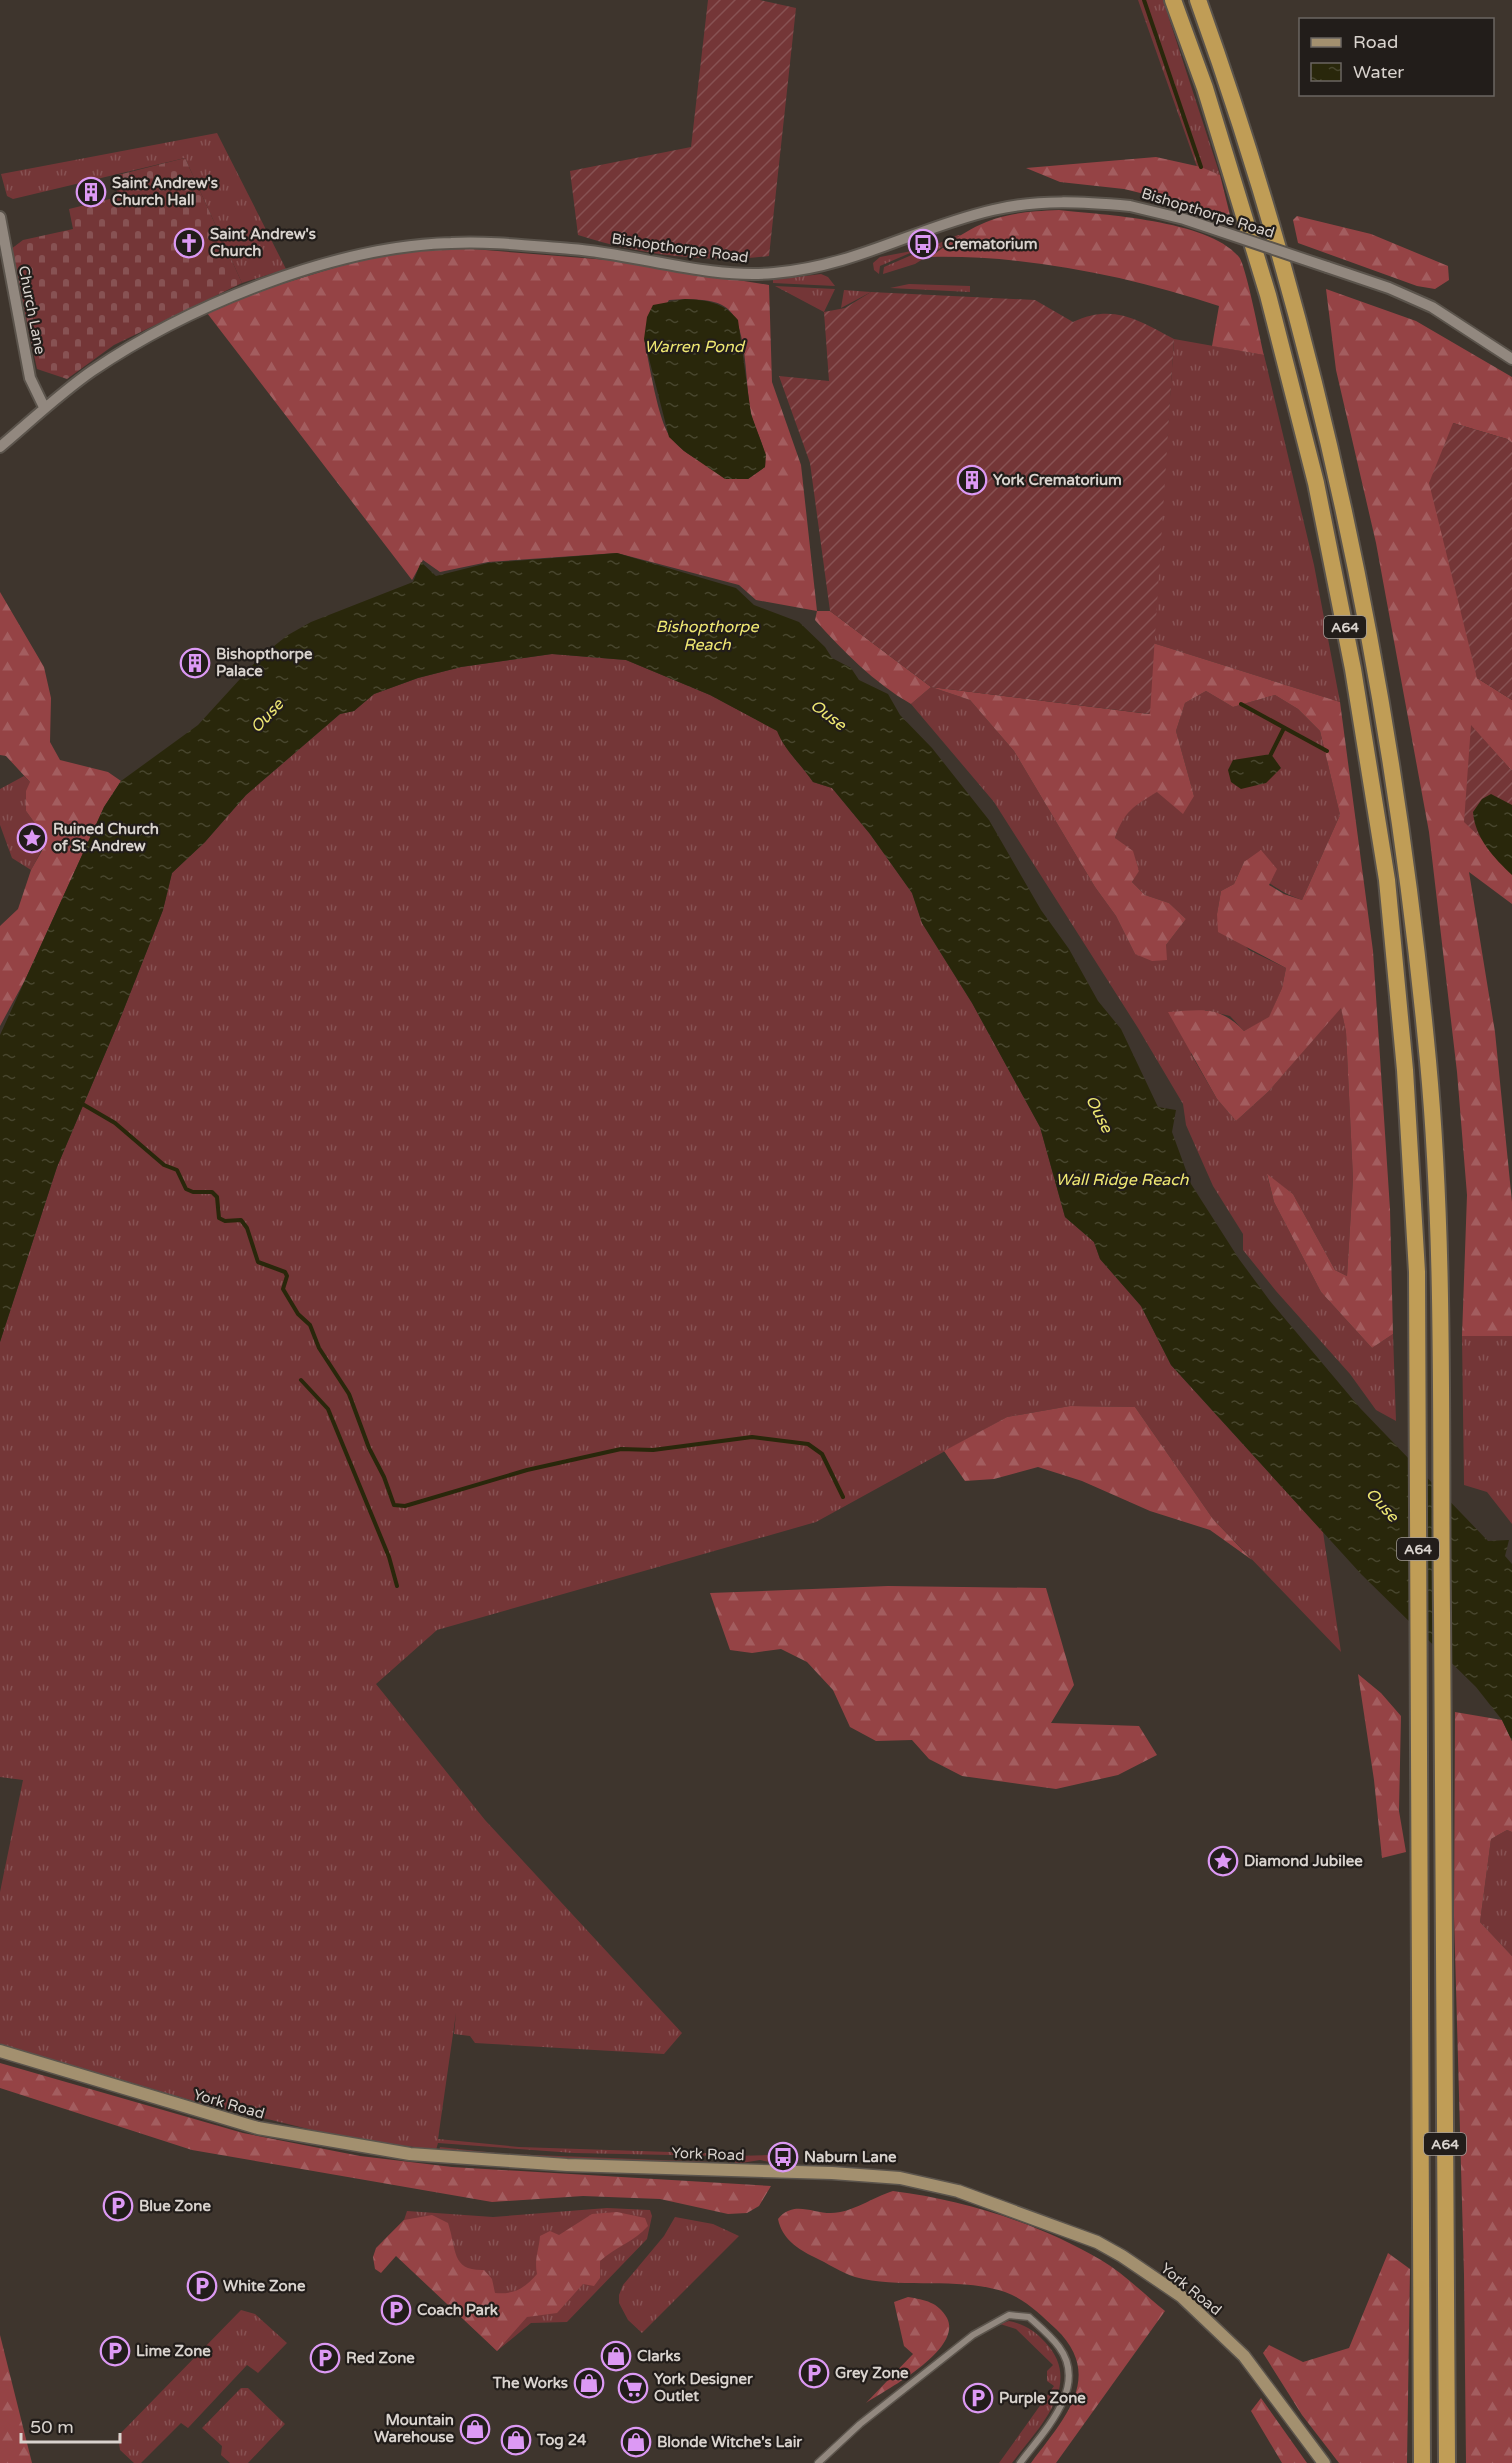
<svg xmlns="http://www.w3.org/2000/svg" width="1512" height="2463" font-family="'Varela Round',sans-serif">
<style>
.grass{fill:url(#grass-tufts)}
.forest{fill:url(#forest-firs);fill-rule:evenodd}
.cemetery{fill:url(#cemetery-stones)}
.garden{fill:url(#garden-furrows)}
.water{fill:url(#water-ripples)}
.lines{fill:none;stroke-linecap:round;stroke-linejoin:round}
.stream{stroke:#29270b;stroke-width:4}
.minor-casing{stroke:#5b544c;stroke-width:9}
.tertiary-casing{stroke:#5b544c;stroke-width:14}
.secondary-casing{stroke:#5b544c;stroke-width:15}
.trunk-casing{stroke:#5b544c;stroke-width:20}
.minor{stroke:#92887f;stroke-width:6}
.tertiary{stroke:#92887f;stroke-width:10}
.secondary{stroke:#a3906f;stroke-width:12}
.trunk{stroke:#c09d56;stroke-width:16}
.tertiary-bridge-casing{stroke:#5b544c;stroke-width:14;stroke-linecap:butt}
.tertiary-bridge{stroke:#92887f;stroke-width:10}
.labels{text-anchor:middle;dominant-baseline:central;stroke-width:4.5;stroke-linejoin:round;paint-order:stroke}
.shield{fill:#221d1a;stroke:#a29c98;stroke-width:1.5}
.shield-label{font-size:14px;font-weight:bold;fill:#d9d3ce}
.poi-label{font-size:15px;font-weight:bold;fill:#d9d3ce;stroke:#221d1a;text-anchor:start}
.street-label{font-size:15px;fill:#d9d3ce;stroke:#221d1a}
.water-label{font-size:16px;font-style:italic;fill:#f0e973;stroke:#221d1a}
</style>
<defs>
<pattern id="grass-tufts" width="24" height="20" patternUnits="userSpaceOnUse" patternTransform="scale(1.5)"><rect width="24" height="20" fill="#743637"/><path d="M3 7l-1-3M5 7V3M7 7l1-3M15 17l-1-3M17 17v-4M19 17l1-3" fill="none" stroke="#875253"/></pattern>
<pattern id="forest-firs" width="22" height="20" patternUnits="userSpaceOnUse" patternTransform="scale(1.5)"><rect width="22" height="20" fill="#954345"/><path d="M5 1l3.5 6h-7zM16 11l3.5 6h-7z" fill="#a35d5f"/></pattern>
<pattern id="cemetery-stones" width="16" height="16" patternUnits="userSpaceOnUse" patternTransform="scale(1.5)"><rect width="16" height="16" fill="#743637"/><path d="M2 7V4a2 2 0 0 1 4 0v3zM10 15v-3a2 2 0 0 1 4 0v3z" fill="#875253"/></pattern>
<pattern id="garden-furrows" width="10" height="10" patternUnits="userSpaceOnUse" patternTransform="scale(1.5)"><rect width="10" height="10" fill="#743637"/><path d="M-1 1l2-2M0 10L10 0M9 11l2-2" fill="none" stroke="#875253"/></pattern>
<pattern id="water-ripples" width="26" height="14" patternUnits="userSpaceOnUse" patternTransform="scale(1.5)"><rect width="26" height="14" fill="#29270b"/><path d="M2 4q2-2 4 0t4 0M15 11q2-2 4 0t4 0" fill="none" stroke="#47452d"/></pattern>
</defs>
<rect width="100%" height="100%" fill="#3e352d"/>
<path class="grass" d="M1138 0H1163L1220 175 1197 167Z
M217 133 286 269 242 283 185 158 13 199 7 196 1 174Z
M958 235H961L915 264 883 274 884 267Z
M917 250 880 266 879 274 874 270 873 263 880 257Z
M821 274 828 277 835 286 773 283V280Z
M909 284 970 286V292L890 288Z
M775 286 835 289 824 312Z
M844 290 871 292 841 308Z
M1174 339 1264 355 1314 565 1340 702 1153 643Z
M552 654 626 660 710 695 778 731C785 751 801 764 813 782L832 788 870 834 912 893 922 923 972 1003 1040 1127 1065 1217 1094 1242 1100 1259 1141 1306 1171 1365 1323 1532 1341 1652 1213 1519 1135 1407 1070 1406 1007 1417 816 1522 437 1630 376 1684 485 1820 682 2033 664 2054 475 2043 470 2036 454 2034 456 2013 438 2139 519 2147 731 2154V2168L728 2158 720 2156 574 2153 438 2143 436 2150 341 2137 190 2100 0 2044V1892L23 1780 0 1777V1342L57 1167 122 1014 163 910 172 873 205 842 246 795 340 714 354 711 374 694 418 678 461 667Z
M931 687 970 700 1014 751 1095 887 1116 916 1135 954 1166 945 1186 919 1169 903 1145 895 1132 882 1139 870 1115 838 1121 820 1133 806 1158 791 1194 796 1176 731 1185 703 1206 691 1233 707 1275 695 1298 709 1320 731 1340 815 1302 900C1278 892 1263 879 1244 862L1234 884 1221 891 1217 914 1249 950 1286 968 1282 988 1269 1018 1244 1031 1230 1016 1205 1010 1191 1054 1217 1099 1236 1121 1269 1091 1341 1007 1346 1032 1353 1179 1347 1276 1335 1270 1293 1194 1267 1175 1274 1202 1321 1292 1372 1348 1393 1334 1396 1421 1376 1410 1350 1374 1276 1291 1243 1250V1234L1213 1186 1186 1125 1183 1104 1138 1028 994 802 911 704Z
M24 776 31 783 26 811C46 838 48 841 31 870L12 858 0 825V789Z
M1462 1336H1512V1524L1487 1492 1464 1485Z
M1507 1830 1512 1832V1956L1480 1922 1491 1839Z
M440 2147 505 2154 712 2162 719 2163 720 2166 439 2151Z
M768 2155 774 2156 770 2162 760 2160 735 2164 736 2156Z
M607 2208 650 2210 652 2216 647 2239 567 2322 531 2323 497 2351 383 2241 404 2220 407 2211 493 2217Z
M675 2217 713 2224 739 2236 642 2333 628 2320 619 2303V2295L623 2285 664 2236Z
M241 2310 255 2314 287 2343 258 2373 247 2365 188 2428 181 2423 141 2463H134L120 2450 118 2436Z
M1009 2321C1024 2324 1035 2331 1045 2342 1085 2384 1038 2428 1012 2463H999L1054 2386 1047 2381V2371L1053 2365 1016 2329 1000 2324Z
M241 2388H248L285 2424 248 2463H230L221 2455 222 2446 202 2428Z"/>
<path class="forest" d="M1156 157 1201 167 1220 175 1230 215 1124 189 1060 182 1026 168Z
M1059 210C1104 215 1209 220 1239 257 1246 265 1260 339 1264 355L1212 346 1219 306C1128 276 1027 255 931 257 977 220 1001 212 1059 210Z
M1297 216 1371 234 1448 266 1449 280 1435 289 1417 286 1298 243 1293 220Z
M448 247 620 261 769 285 772 382 801 465 817 611H830L931 687 1149 714 1153 643 1340 702 1373 951 1390 1209 1393 1334 1372 1348 1321 1292 1274 1202 1267 1174 1293 1194 1335 1270 1347 1276 1353 1179 1346 1032 1341 1008 1269 1091 1236 1121 1217 1099 1168 1012C1202 1010 1219 1005 1244 1031L1269 1017 1282 988 1286 968 1218 932 1217 914 1221 891 1234 884 1244 862 1261 850 1277 869 1269 885 1284 894 1302 900 1340 815 1320 731 1298 709 1275 695 1233 707 1206 691 1185 703 1176 731 1194 796 1183 814 1157 792C1134 806 1124 811 1115 838L1133 851 1139 871 1132 882 1145 895 1169 903 1186 919 1166 945 1167 960 1152 961 1135 954 1116 916 1095 887 1014 751 970 700 931 687 911 704C873 682 844 652 815 620L817 611 756 600 739 585 617 553 488 562 440 572 423 560 412 580 207 313 259 291 369 257ZM685 299C699 300 718 299 729 310 748 328 745 387 751 413 755 432 767 446 765 467L748 479C721 470 690 462 671 438 658 423 649 361 644 339L669 300Z
M1326 289 1416 321 1512 377V443L1507 439 1453 423 1477 678 1512 700V771L1471 726 1512 868V904L1469 872 1495 1032 1512 1202V1336H1462L1467 1195 1457 1072 1429 832 1376 543 1336 370Z
M0 592 44 667 51 698 50 742 60 760 108 772 121 781 104 807 25 980 0 1026V926L18 909 31 870 44 847 42 833 26 811V791L30 782 6 756 0 755Z
M1070 1406 1135 1407 1213 1519 1252 1560 1210 1530 1150 1511 1082 1481 1038 1467 994 1479 965 1481 944 1451 1007 1417Z
M888 1586 1046 1588 1074 1685 1051 1723 1139 1726 1157 1755 1118 1775 1056 1789 962 1776 929 1759 912 1740 876 1741 850 1727 833 1690 807 1662 781 1649 752 1653 730 1650 710 1593Z
M1358 1674 1381 1693 1401 1716 1399 1811 1406 1852 1382 1858 1374 1780Z
M1455 1712 1502 1720 1512 1741V1832L1507 1830 1491 1839 1480 1922 1512 1956V2463H1466L1464 2274 1454 1916Z
M0 2063 243 2133 360 2156 452 2167 771 2186 759 2206 747 2213 728 2214 660 2199 583 2196 492 2202 192 2150 0 2088Z
M893 2191C964 2200 1038 2223 1101 2260 1123 2273 1144 2294 1165 2311L1056 2463H1031C1062 2421 1106 2377 1056 2329 1041 2315 1025 2299 1005 2292 957 2276 904 2290 855 2277 842 2273 827 2263 814 2257 798 2249 782 2239 778 2219 793 2200 812 2213 831 2213 852 2213 873 2197 893 2191Z
M617 2212 645 2218 648 2226C634 2242 615 2247 600 2261V2278L594 2286 583 2284 557 2313 527 2317 497 2351 396 2256 381 2273 375 2269 373 2257 376 2248 404 2220 432 2215 448 2223C457 2250 451 2271 484 2270L492 2279 495 2293C514 2295 525 2288 537 2274 534 2259 539 2250 540 2236L550 2231 559 2235 592 2214Z
M1388 2253 1410 2269 1407 2463H1339L1302 2415 1263 2353 1269 2345 1303 2362 1349 2348Z
M908 2297C925 2300 938 2302 947 2318 963 2349 888 2389 866 2403L913 2354 904 2346 894 2302Z
M0 2335 32 2463H0Z
M1261 2398 1307 2463H1282L1251 2411Z"/>
<path class="cemetery" d="M185 158 242 283 114 345 67 379 37 369 11 249 23 240 73 229 69 209 118 197 114 176Z"/>
<path class="garden" d="M708 0H760L796 8 769 256C707 264 637 254 578 235L570 171 691 147Z
M871 292 1035 300 1073 322C1113 303 1138 320 1174 339L1150 714 931 687 830 611 810 463 779 376 829 381 824 312 845 308Z
M1453 423 1507 439 1512 443V700L1477 678 1429 483Z
M1471 725 1512 771V868L1464 822Z"/>
<path class="water" d="M685 299C707 300 723 302 738 320L751 414 766 455 765 467 748 479H725L684 451 669 437 644 339 647 317 653 305Z
M617 553 736 588 754 605 799 622 825 647 832 658 851 668 859 680 888 694 900 715 932 748 989 820 1041 910 1069 949 1098 1001 1121 1029 1158 1107 1176 1110 1172 1132 1191 1184 1239 1259 1270 1301 1360 1408 1488 1541 1509 1540 1505 1556 1512 1564V1741L1502 1720 1476 1687 1361 1574 1171 1365 1141 1306 1100 1259 1094 1242 1065 1217 1040 1127 972 1003 922 923 912 893 870 834 832 788 813 782C801 764 785 751 777 731L710 695 626 660 552 654 461 667 418 678 374 694 354 711 340 714 246 795 205 842 172 873 163 910 122 1014 57 1167 0 1342V1035L104 807 121 781 198 725 260 657 288 635 311 622 413 582 421 562 436 576 488 563Z
M1271 754 1281 768 1266 783 1241 789 1231 782 1228 770 1233 760Z
M1491 794 1512 805V875C1494 858 1475 838 1473 812L1482 799Z"/>
<g class="lines">
<path class="stream" d="M1144 0 1201 167
M1241 704 1327 751
M1271 754 1284 728
M79 1102 115 1123 164 1165 177 1170 186 1189 193 1192H212L217 1197 219 1218 225 1221 241 1220 247 1228 258 1262 285 1272 287 1276 283 1289 298 1314 310 1325 319 1348 349 1394 369 1448 384 1477 394 1505 405 1506 527 1470 621 1449 653 1450 752 1437 808 1444 822 1454 843 1497
M301 1380 328 1409 389 1557 397 1586"/>
<g class="minor-casing">
<path id="minor" d="M818 2463 860 2424 973 2335 1009 2315 1029 2317C1039 2326 1051 2336 1059 2347 1089 2387 1043 2432 1020 2463"/>
</g>
<g class="tertiary-casing">
<path id="tertiary" d="M0 217 30 378 44 407
M1327 267 1389 288 1432 307 1512 359
M0 447C31 421 59 394 92 371 188 306 334 246 451 243 491 241 531 246 571 249 638 254 706 279 774 273 856 266 915 228 993 210 1039 199 1084 202 1130 206"/>
</g>
<g class="secondary-casing">
<path id="secondary" d="M0 2051 258 2128 410 2154 567 2165 832 2173 900 2178 958 2191 1097 2242 1122 2256 1181 2296 1244 2356 1324 2463"/>
</g>
<g class="trunk-casing">
<path id="trunk" d="M1173 0 1205 88 1268 295 1316 483 1353 669 1387 880 1405 1070 1417 1272 1422 2463
M1198 0C1321 342 1394 699 1428 1061 1445 1244 1440 1429 1442 1612 1444 1896 1445 2179 1447 2463"/>
</g>
<use href="#minor" class="minor"/>
<use href="#tertiary" class="tertiary"/>
<use href="#secondary" class="secondary"/>
<use href="#trunk" class="trunk"/>
<g class="tertiary-bridge-casing">
<path id="tertiary-bridge" d="M1130 206 1184 219 1327 267"/>
</g>
<use href="#tertiary-bridge" class="tertiary-bridge"/>
</g>
<defs>
<g id="building-ring" transform="scale(1.5)"><circle r="9.5" fill="#221d1a" stroke="#dc99f4" stroke-width="1.5"/><path d="M-4-6H4V6H1V3H-1V6H-4ZM-2.5-4.3h1.7v1.8h-1.7ZM.8-4.3h1.7v1.8H.8ZM-2.5-1h1.7V.8h-1.7ZM.8-1h1.7V.8H.8Z" fill="#dc99f4"/></g>
<g id="church-ring" transform="scale(1.5)"><circle r="9.5" fill="#221d1a" stroke="#dc99f4" stroke-width="1.5"/><path d="M-1.2-6h2.4v3.5h3.3v2.4h-3.3V6h-2.4V-.1h-3.3v-2.4h3.3Z" fill="#dc99f4"/></g>
<g id="bus-ring" transform="scale(1.5)"><circle r="9.5" fill="#221d1a" stroke="#dc99f4" stroke-width="1.5"/><path d="M-5-6H5V4H4V6H2V4H-2V6H-4V4H-5ZM-3.5-4V0h7V-4ZM-3.5 1.2v1.5H-2V1.2ZM2 1.2v1.5H3.5V1.2Z" fill="#dc99f4"/></g>
<g id="sight-ring" transform="scale(1.5)"><circle r="9.5" fill="#221d1a" stroke="#dc99f4" stroke-width="1.5"/><path d="M0-6L1.8-2.2L6-1.7L2.9 1.2L3.7 5.4L0 3.3L-3.7 5.4L-2.9 1.2L-6-1.7L-1.8-2.2Z" fill="#dc99f4"/></g>
<g id="parking-ring" transform="scale(1.5)"><circle r="9.5" fill="#221d1a" stroke="#dc99f4" stroke-width="1.5"/><path d="M-3.5-5.5H1a3.5 3.5 0 0 1 0 7H-1V5.5H-3.5ZM-1-3.4V-.6H.8a1.4 1.4 0 0 0 0-2.8Z" fill="#dc99f4"/></g>
<g id="shop-ring" transform="scale(1.5)"><circle r="9.5" fill="#221d1a" stroke="#dc99f4" stroke-width="1.5"/><path d="M-5-2.5h2.3a2.7 3.5 0 0 1 5.4 0H5L5.5 6h-11ZM-1.5-2.5h3a1.5 2.3 0 0 0-3 0Z" fill="#dc99f4"/></g>
<g id="supermarket-ring" transform="scale(1.5)"><circle r="9.5" fill="#221d1a" stroke="#dc99f4" stroke-width="1.5"/><path d="M-6-5.5h2.5l.6 2H6L4.5 2H-2.5L-4.4-4H-6ZM-1.5 3.2a1.3 1.3 0 1 0 .1 0ZM3 3.2a1.3 1.3 0 1 0 .1 0Z" fill="#dc99f4"/></g>
</defs>
<g fill-rule="evenodd">
<use href="#building-ring" x="91" y="192"/>
<use href="#church-ring" x="189" y="243"/>
<use href="#bus-ring" x="923" y="244"/>
<use href="#building-ring" x="972" y="480"/>
<use href="#building-ring" x="195" y="663"/>
<use href="#sight-ring" x="32" y="838"/>
<use href="#sight-ring" x="1223" y="1861"/>
<use href="#bus-ring" x="783" y="2157"/>
<use href="#parking-ring" x="118" y="2206"/>
<use href="#parking-ring" x="202" y="2286"/>
<use href="#parking-ring" x="396" y="2310"/>
<use href="#parking-ring" x="115" y="2351"/>
<use href="#shop-ring" x="616" y="2356"/>
<use href="#parking-ring" x="325" y="2358"/>
<use href="#parking-ring" x="814" y="2373"/>
<use href="#shop-ring" x="589" y="2383"/>
<use href="#supermarket-ring" x="633" y="2388"/>
<use href="#parking-ring" x="978" y="2398"/>
<use href="#shop-ring" x="475" y="2429"/>
<use href="#shop-ring" x="516" y="2440"/>
<use href="#shop-ring" x="636" y="2442"/>
</g>
<g class="labels">
<g class="shield">
<rect x="1324" y="616" width="42" height="22" rx="4.5"/>
<rect x="1397" y="1538" width="42" height="22" rx="4.5"/>
<rect x="1424" y="2133" width="42" height="22" rx="4.5"/>
</g>
<g class="shield-label">
<text x="1345" y="627">A64</text>
<text x="1418" y="1549">A64</text>
<text x="1445" y="2144">A64</text>
</g>
<g class="poi-label">
<text x="112" y="183">Saint Andrew's<tspan x="112" dy="17">Church Hall</tspan></text>
<text x="210" y="234">Saint Andrew's<tspan x="210" dy="17">Church</tspan></text>
<text x="944" y="244">Crematorium</text>
<text x="993" y="480">York Crematorium</text>
<text x="216" y="654">Bishopthorpe<tspan x="216" dy="17">Palace</tspan></text>
<text x="53" y="829">Ruined Church<tspan x="53" dy="17">of St Andrew</tspan></text>
<text x="1244" y="1861">Diamond Jubilee</text>
<text x="804" y="2157">Naburn Lane</text>
<text x="139" y="2206">Blue Zone</text>
<text x="223" y="2286">White Zone</text>
<text x="417" y="2310">Coach Park</text>
<text x="136" y="2351">Lime Zone</text>
<text x="637" y="2356">Clarks</text>
<text x="346" y="2358">Red Zone</text>
<text x="835" y="2373">Grey Zone</text>
<text x="654" y="2379">York Designer<tspan x="654" dy="17">Outlet</tspan></text>
<text x="568" y="2383" text-anchor="end">The Works</text>
<text x="999" y="2398">Purple Zone</text>
<text x="454" y="2420" text-anchor="end">Mountain<tspan x="454" dy="17">Warehouse</tspan></text>
<text x="537" y="2440">Tog 24</text>
<text x="657" y="2442">Blonde Witche's Lair</text>
</g>
<g class="street-label">
<text transform="translate(1208 213) rotate(17)">Bishopthorpe Road</text>
<text transform="translate(680 248) rotate(8)">Bishopthorpe Road</text>
<text transform="translate(32 310) rotate(79)">Church Lane</text>
<text transform="translate(229 2104) rotate(16)">York Road</text>
<text transform="translate(708 2154) rotate(2)">York Road</text>
<text transform="translate(1191 2289) rotate(39)">York Road</text>
</g>
<g class="water-label">
<text x="694" y="347">Warren Pond</text>
<text x="707" y="627">Bishopthorpe<tspan x="707" dy="18">Reach</tspan></text>
<text transform="translate(828 715) rotate(37)">Ouse</text>
<text transform="translate(267 716) rotate(-47)">Ouse</text>
<text transform="translate(1099 1114) rotate(63)">Ouse</text>
<text x="1122" y="1180">Wall Ridge Reach</text>
<text transform="translate(1382 1505) rotate(47)">Ouse</text>
</g>
</g>
<rect x="1299" y="18" width="195" height="78" fill="#221d1a" stroke="#6b6662" stroke-width="1.5"/>
<rect x="1311" y="38" width="30" height="9" fill="#a3906f" stroke="#6b6662" stroke-width="1.5"/>
<text x="1353" y="48" font-size="18" fill="#d9d3ce">Road</text>
<rect x="1311" y="63" width="30" height="18" fill="url(#water-ripples)" stroke="#6b6662" stroke-width="1.5"/>
<text x="1353" y="78" font-size="18" fill="#d9d3ce">Water</text>
<path d="M21 2433v9h99v-9" fill="none" stroke="#d9d3ce" stroke-width="3"/>
<text x="30" y="2433" font-size="18" fill="#d9d3ce" stroke="#221d1a" stroke-width="4.5" paint-order="stroke">50 m</text>
</svg>
